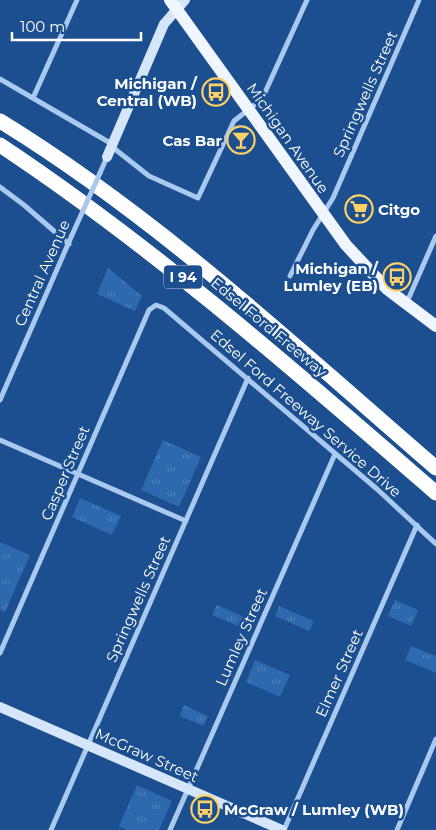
<svg xmlns="http://www.w3.org/2000/svg" width="436" height="830" font-family="Montserrat,sans-serif">
<style>
.grass{fill:url(#grass-tufts)}
.lines{fill:none;stroke-linecap:round;stroke-linejoin:round}
.street{stroke:#a9c9ee;stroke-width:5}
.secondary{stroke:#d6e6fa;stroke-width:10}
.primary{stroke:#f0f6ff;stroke-width:12}
.highway{stroke:#fff;stroke-width:15}
.street-bridge{stroke:#a9c9ee;stroke-width:5}
.labels{text-anchor:middle;dominant-baseline:central;stroke-width:5;stroke-linejoin:round;paint-order:stroke}
.shield{fill:#1b4f8f;stroke:#bbcadd;stroke-width:1}
.shield-label{font-size:14px;font-weight:bold;fill:#fff}
.poi-label{font-size:15px;font-weight:bold;fill:#fff;stroke:#1b4f8f;text-anchor:end}
.street-label{font-size:15px;fill:#fff;stroke:#1b4f8f}
</style>
<defs>
<pattern id="grass-tufts" width="24" height="20" patternUnits="userSpaceOnUse" patternTransform="scale(1.25)"><rect width="24" height="20" fill="#2e69ad"/><path d="M3 7l-1-3M5 7V3M7 7l1-3M15 17l-1-3M17 17v-4M19 17l1-3" fill="none" stroke="#4d80b9"/></pattern>
</defs>
<rect width="100%" height="100%" fill="#1b4f8f"/>
<path class="grass" d="M108 268 142 296 135 311 97 294Z
M163 440 201 457 179 507 141 490Z
M80 498 121 516 112 535 72 517Z
M0 542 30 555 5 612 0 610Z
M395 600 418 610 411 626 388 616Z
M217 605 251 620 247 630 212 615Z
M279 606 314 621 309 631 275 616Z
M411 646 436 656V673L405 660Z
M255 660 290 675 280 697 246 682Z
M184 705 208 716 203 726 180 716Z
M137 785 172 801 159 830H127L119 826Z"/>
<g class="lines">
<path class="street" d="M0 79 112 144
M33 98 77 0
M111 146 149 176 198 198 234 121 262 99 307 0
M100 173 107 157
M0 187 24 205 69 244
M290 276 313 230 333 198 419 0
M407 302 436 236
M0 400 72 235
M0 440 186 521
M0 653 149 310 156 305 164 308 377 489 436 544
M51 830 248 378
M170 830 335 454
M284 830 417 525
M397 830 436 739"/>
<path class="secondary" d="M107 157 164 24 185 0
M0 707 282 830"/>
<path class="primary" d="M170 0 346 245 387 289 436 326"/>
<path class="highway" d="M0 121C158 218 296 347 436 468
M0 145C155 248 295 371 436 493"/>
<path class="street-bridge" d="M72 235 100 173"/>
</g>
<defs>
<g id="bus-ring" transform="scale(1.4375)"><circle r="9.5" fill="#1b4f8f" stroke="#ffd166" stroke-width="1.5"/><path d="M-5-6H5V4H4V6H2V4H-2V6H-4V4H-5ZM-3.5-4V0h7V-4ZM-3.5 1.2v1.5H-2V1.2ZM2 1.2v1.5H3.5V1.2Z" fill="#ffd166"/></g>
<g id="bar-ring" transform="scale(1.4375)"><circle r="9.5" fill="#1b4f8f" stroke="#ffd166" stroke-width="1.5"/><path d="M-6-5H6L.8 .8V4.5H3.5V6h-7V4.5H-.8V.8Z" fill="#ffd166"/></g>
<g id="supermarket-ring" transform="scale(1.4375)"><circle r="9.5" fill="#1b4f8f" stroke="#ffd166" stroke-width="1.5"/><path d="M-6-5.5h2.5l.6 2H6L4.5 2H-2.5L-4.4-4H-6ZM-1.5 3.2a1.3 1.3 0 1 0 .1 0ZM3 3.2a1.3 1.3 0 1 0 .1 0Z" fill="#ffd166"/></g>
</defs>
<g fill-rule="evenodd">
<use href="#bus-ring" x="216" y="92"/>
<use href="#bar-ring" x="241" y="140"/>
<use href="#supermarket-ring" x="359" y="209"/>
<use href="#bus-ring" x="397" y="277"/>
<use href="#bus-ring" x="205" y="809"/>
</g>
<g class="labels">
<rect class="shield" x="164" y="265.5" width="38" height="23" rx="4"/>
<g class="shield-label">
<text x="183" y="277">I 94</text>
</g>
<g class="poi-label">
<text x="197" y="83">Michigan /<tspan x="197" dy="17">Central (WB)</tspan></text>
<text x="222" y="140">Cas Bar</text>
<text x="378" y="209" text-anchor="start">Citgo</text>
<text x="378" y="268">Michigan /<tspan x="378" dy="17">Lumley (EB)</tspan></text>
<text x="224" y="809" text-anchor="start">McGraw / Lumley (WB)</text>
</g>
<g class="street-label">
<text transform="translate(365 94) rotate(-66)">Springwells Street</text>
<text transform="translate(288 138) rotate(55)">Michigan Avenue</text>
<text transform="translate(42 273) rotate(-66)">Central Avenue</text>
<text transform="translate(269 327) rotate(40)">Edsel Ford Freeway</text>
<text transform="translate(306 413) rotate(41)">Edsel Ford Freeway Service Drive</text>
<text transform="translate(65 473) rotate(-67)">Casper Street</text>
<text transform="translate(138 599) rotate(-66)">Springwells Street</text>
<text transform="translate(241 637) rotate(-66)">Lumley Street</text>
<text transform="translate(339 673) rotate(-66)">Elmer Street</text>
<text transform="translate(147 755) rotate(24)">McGraw Street</text>
</g>
</g>
<path d="M12 32v8h129v-8" fill="none" stroke="#ffffff" stroke-width="2.5"/>
<text x="20" y="32" font-size="15" fill="#ffffff" stroke="#1b4f8f" stroke-width="4" paint-order="stroke">100 m</text>
</svg>
